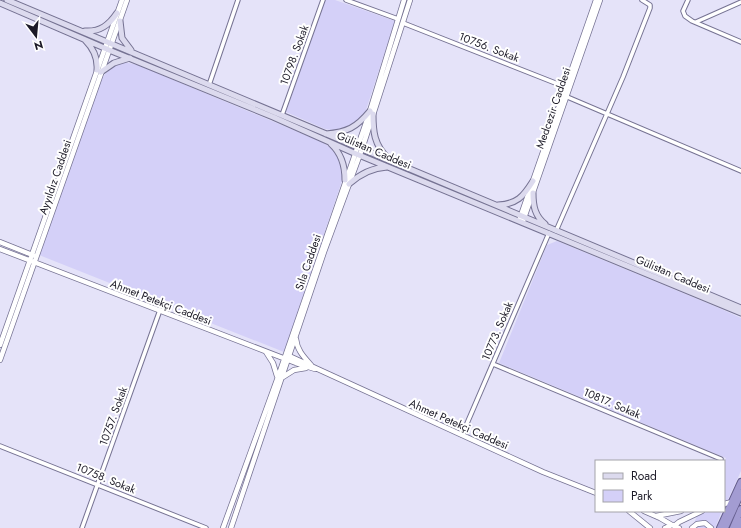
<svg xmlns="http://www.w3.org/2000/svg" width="741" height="528" font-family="Jost,sans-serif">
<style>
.green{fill:#d4d0f8}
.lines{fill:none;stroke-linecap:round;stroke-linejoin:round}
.minor-casing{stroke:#767393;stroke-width:5.5}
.tertiary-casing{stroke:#767393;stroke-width:6}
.secondary-casing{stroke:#767393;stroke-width:7}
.trunk-casing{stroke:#655e8e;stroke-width:8}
.minor{stroke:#fff;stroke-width:3.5}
.tertiary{stroke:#fff;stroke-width:4.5}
.secondary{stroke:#dcdaee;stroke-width:5}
.trunk{stroke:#a39cd2;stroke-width:6}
.labels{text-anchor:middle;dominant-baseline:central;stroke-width:4;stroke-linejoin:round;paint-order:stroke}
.street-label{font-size:11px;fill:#1c1a27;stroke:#fff}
</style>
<rect width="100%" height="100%" fill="#e5e3f9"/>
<path class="green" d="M325 0H335L395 21 365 113C355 126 341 133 325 129L286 112Z
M124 62 138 65 322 142C338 151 346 166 341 184L284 352 39 255 102 79C107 70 114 65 124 62Z
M557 241 719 308 741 318V471L724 508V463L726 458 499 363 547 245Z
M699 511H722L715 528H692Z"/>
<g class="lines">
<g class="minor-casing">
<path id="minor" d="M346 0 398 19
M688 0 683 11 685 16 692 21 741 42
M696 22 741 2
M403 23 568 88
M209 85 238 0
M565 96 741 171
M282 115 323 0
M556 231 623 77 650 8V5L642 0
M493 364 721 459 720 461
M462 435 549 233
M0 446 206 528
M82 528 160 310"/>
</g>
<g class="tertiary-casing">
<path id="tertiary" d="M520 218 596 0
M523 221 600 0
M0 242 35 256
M0 249 296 363 315 369
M296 339C297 350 304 357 311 365
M0 345 122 0
M266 352 273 363 277 376
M287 355 543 472 596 493
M0 360 127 0
M283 377 294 370 306 368
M724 504 732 502
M629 511 650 528
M644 511 660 518 672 525
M656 516 681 511
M674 526 679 522 702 511
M223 528 278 377 370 111 404 0
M231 528 324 252 362 149 410 0
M665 528 672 525 679 528
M692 528 697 524 705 523 711 528"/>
</g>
<g class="secondary-casing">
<path id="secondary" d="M7 0 741 308
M0 3 109 50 273 117 354 153 741 313
M120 21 122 38 131 50
M85 31C100 32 109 25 117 13
M85 40C94 49 98 58 97 70
M101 72 114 63 130 58
M373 114C373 131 374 145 388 158
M326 134C347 132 356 128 370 111
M331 144C342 154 345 166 345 180
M349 184C360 174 371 168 387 167
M533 193C533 206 535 216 545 224
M498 205C517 204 523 197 533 181"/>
</g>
<g class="trunk-casing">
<path id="trunk" d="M720 528 741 482
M725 528 741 493
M733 528 741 509
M738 528 741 521"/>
</g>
<use href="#minor" class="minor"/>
<use href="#tertiary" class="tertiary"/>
<use href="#secondary" class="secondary"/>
<use href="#trunk" class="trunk"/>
</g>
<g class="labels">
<g class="street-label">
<text transform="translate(489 47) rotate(21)">10756. Sokak</text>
<text transform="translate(294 55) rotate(-70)">10798. Sokak</text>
<text transform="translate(553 108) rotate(-71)">Medcezir Caddesi</text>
<text transform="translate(374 150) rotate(23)">Gülistan Caddesi</text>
<text transform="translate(55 177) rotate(-71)">Ayyıldız Caddesi</text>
<text transform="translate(308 262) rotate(-71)">Sıla Caddesi</text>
<text transform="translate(673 274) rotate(23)">Gülistan Caddesi</text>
<text transform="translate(161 302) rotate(21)">Ahmet Petekçi Caddesi</text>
<text transform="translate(497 331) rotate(-67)">10773. Sokak</text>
<text transform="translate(612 403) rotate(23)">10817. Sokak</text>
<text transform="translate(113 416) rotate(-70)">10757. Sokak</text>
<text transform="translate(459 424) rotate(24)">Ahmet Petekçi Caddesi</text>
<text transform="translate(106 478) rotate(22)">10758. Sokak</text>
</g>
</g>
<rect x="595" y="460" width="130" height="52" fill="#ffffff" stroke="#a4a3a9"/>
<rect x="603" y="473" width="20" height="6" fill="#dcdaee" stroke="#a4a3a9"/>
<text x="631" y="480" font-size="12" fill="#1c1a27">Road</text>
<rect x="603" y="490" width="20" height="12" fill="#d4d0f8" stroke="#a4a3a9"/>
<text x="631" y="500" font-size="12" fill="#1c1a27">Park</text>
<g transform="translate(36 36) rotate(164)" stroke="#ffffff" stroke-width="3" paint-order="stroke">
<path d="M0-3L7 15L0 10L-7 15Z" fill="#1c1a27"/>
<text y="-6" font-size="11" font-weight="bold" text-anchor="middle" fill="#1c1a27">N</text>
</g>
</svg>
